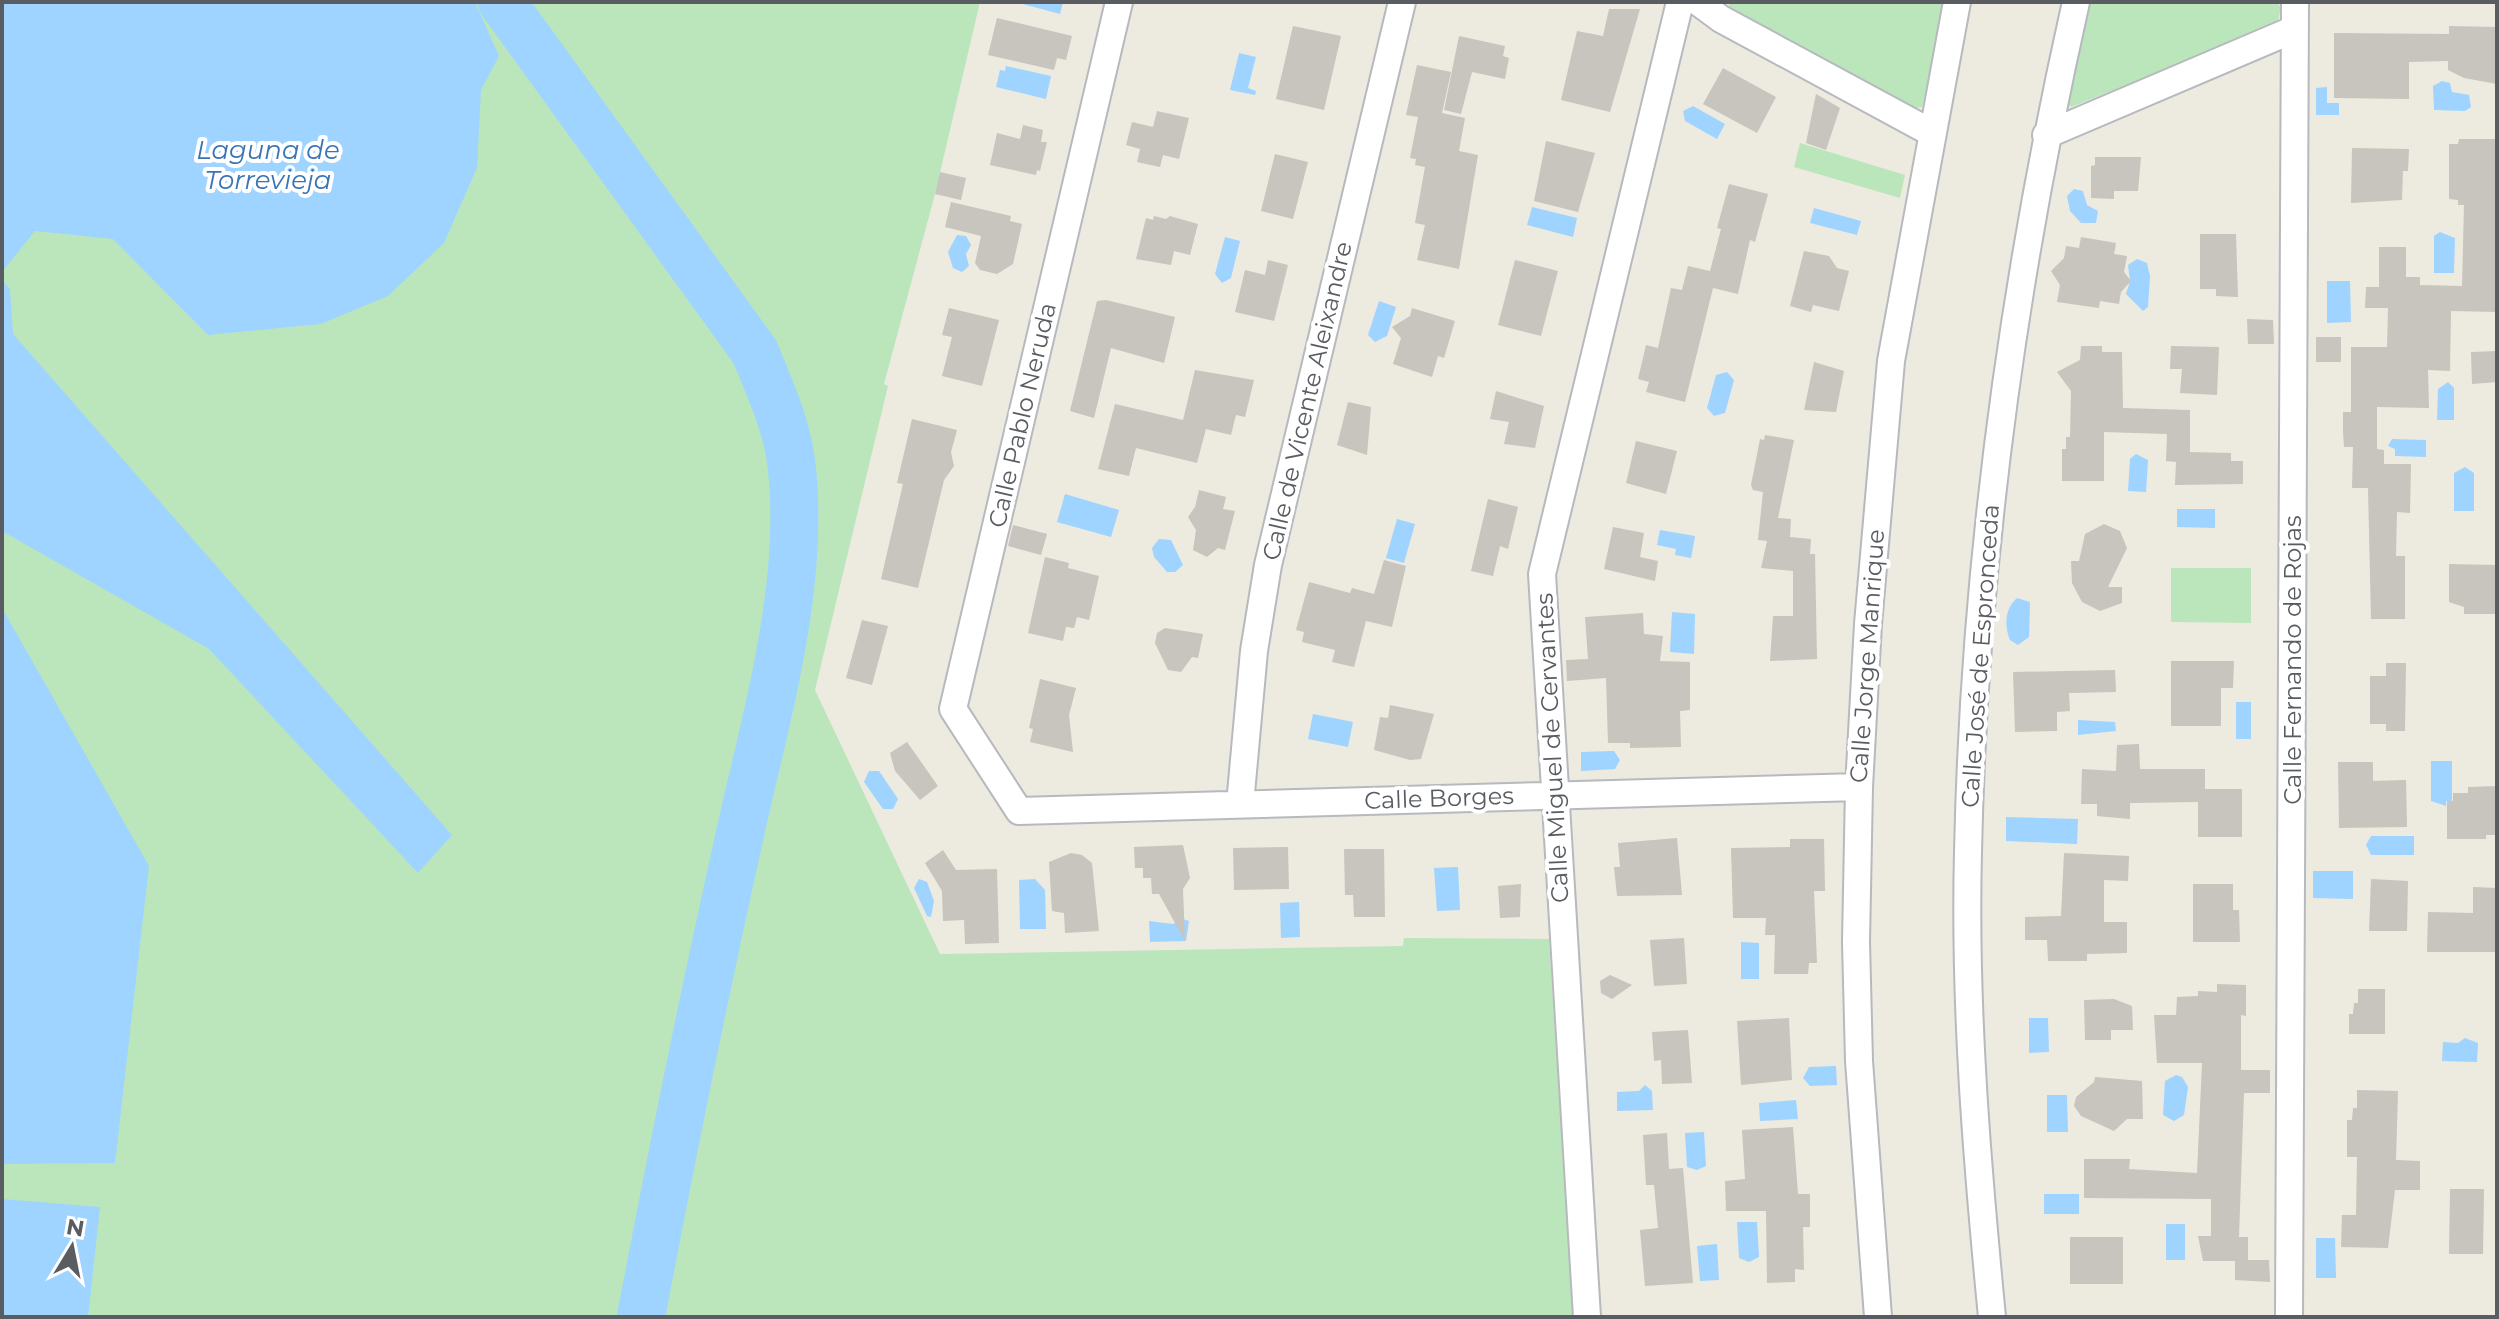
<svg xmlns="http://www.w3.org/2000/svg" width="2499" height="1319" font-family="Montserrat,sans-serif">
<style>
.green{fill:#bbe6bc}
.water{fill:#9ed4ff}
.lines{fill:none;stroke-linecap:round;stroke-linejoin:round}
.river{stroke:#9ed4ff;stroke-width:48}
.building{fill:#c8c4be}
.street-casing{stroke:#b6b9be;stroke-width:30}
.street{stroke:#fff;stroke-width:26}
.labels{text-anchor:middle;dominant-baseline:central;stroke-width:8;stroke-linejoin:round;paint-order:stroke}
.street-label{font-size:24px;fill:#595d62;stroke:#fff}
.water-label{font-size:26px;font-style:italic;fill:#3a74b4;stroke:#fff}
</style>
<rect width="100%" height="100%" fill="#edeae0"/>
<path class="green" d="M2 2H980L935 194 884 384 888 386 815 690 940 954 1403 946 1404 938 1549 939 1573 1317H2Z
M1729 2 1941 3 1944 11 1922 107 1916 108 1729 8Z
M2091 3H2277L2281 7 2277 25 2071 107 2066 102Z
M1800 143 1905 175 1900 198 1794 167Z
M2171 568H2251V623L2171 622Z"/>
<path class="water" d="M2 2H475L499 56 481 90 477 168 444 243 388 296 321 324 208 335 113 239 35 231 2 272V280L10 289 13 334 452 835 418 873 209 649 2 531Z
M1015 2H1063L1060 14Z
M1239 53 1256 57 1248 88 1256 91 1255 95 1230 90Z
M1006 66 1051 76 1046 99 996 87 1000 70 1005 71Z
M2442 81 2450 83 2452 92 2469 95 2471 107 2465 111 2434 110 2433 86Z
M2327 87V103H2339V115H2316V88Z
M1693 106 1725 124 1717 139 1685 121 1683 111Z
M2074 189 2083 191 2087 205 2098 211 2096 223H2081L2070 211 2067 196Z
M1532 207 1577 218 1573 237 1527 225Z
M1814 208 1861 221 1857 235 1810 223Z
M2440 232 2455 238 2454 273H2434V236Z
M957 235 966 236 971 245 966 254 969 266 962 272 953 268 948 252Z
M1225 237 1240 241 1231 278 1222 283 1215 274Z
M2137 259 2147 263 2150 276 2148 307 2143 311 2126 294 2130 281 2128 265Z
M2327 281H2350L2351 322 2327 323Z
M1379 301 1396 307 1387 336 1375 342 1368 335Z
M1727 372 1734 380 1725 413 1714 416 1707 408 1716 375Z
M2448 382 2454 388V420H2437L2438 389Z
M2392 439 2426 440V457L2395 456V449L2388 446Z
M2136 454 2148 460 2146 492 2128 491 2130 459Z
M2465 467 2474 473V511H2454V473Z
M1065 494 1119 510 1111 537 1057 522Z
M2177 509H2215V528L2177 527Z
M1397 519 1415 524 1404 563 1386 558Z
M1660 530 1695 536 1691 558 1675 555 1676 549 1657 545Z
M1159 539 1171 540 1183 565 1175 572H1167L1154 557 1152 548Z
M2017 598 2030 602 2029 637 2018 645 2010 640C2004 626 2005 608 2017 598Z
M2 608 149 866 115 1163 2 1164Z
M1672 612 1695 614 1694 654 1670 652Z
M2236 702H2251V739H2236Z
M1313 714 1353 722 1348 747 1308 739Z
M2078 720 2115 722 2116 731 2078 735Z
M1614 751 1620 760 1615 769 1581 771V752Z
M2431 761H2452V801H2446V806L2431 801Z
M869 771H879L898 799 893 809H883L864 782Z
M2006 817 2078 819 2077 844 2006 841Z
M2371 836H2414V855H2371L2366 845Z
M1458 867 1460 910 1437 911 1434 868Z
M2313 871H2353V899L2313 898Z
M919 879 927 882 934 901 931 917 927 916 914 888Z
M1035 879 1045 890 1046 929H1020L1019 880Z
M1299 902 1300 937 1281 938 1280 903Z
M1183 919 1189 921 1186 941 1150 942 1149 921 1173 924Z
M1741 942 1759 943V979H1741Z
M2029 1018H2048L2049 1052 2029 1053Z
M2465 1038 2478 1043 2477 1062 2442 1061 2443 1042 2458 1043Z
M1836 1066 1837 1085 1810 1086 1803 1078 1809 1067Z
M2176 1075 2182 1077 2188 1087 2184 1115 2174 1121 2163 1115 2165 1081Z
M1645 1085 1652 1091 1653 1110 1617 1111V1092L1639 1091Z
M2047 1095H2067L2068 1132H2047Z
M1796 1100 1798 1119 1760 1121 1759 1103Z
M1704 1132 1706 1166 1697 1170 1687 1167 1685 1133Z
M2044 1194H2079V1214H2044Z
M2 1199 100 1207 88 1317H2Z
M1737 1222H1757L1759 1257 1749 1262 1739 1258Z
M2166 1224H2185V1260H2166Z
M2316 1238H2335L2336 1278H2316Z
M1717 1244 1719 1280 1700 1281 1697 1246Z"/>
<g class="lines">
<path class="river" d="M502 2 755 352C769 387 786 423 791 461 807 585 764 722 738 843 703 1000 671 1158 641 1317"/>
</g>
<path class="building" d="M1609 9H1640L1610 112 1561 100 1577 31 1603 36Z
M997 18 1072 36 1066 60 1057 58 1054 70 988 55Z
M1293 26 1341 36 1324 110 1276 99Z
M2449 26 2497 27V84L2464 78 2448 70V61L2409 62V99L2334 98V33L2449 34Z
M1459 36 1505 46 1503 56 1509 58 1505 79 1472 72 1461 114 1444 110Z
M1417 65 1451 72 1442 113 1465 118 1459 151 1478 155 1459 269 1417 260 1425 225 1415 223 1425 167 1415 165 1416 159 1410 158 1418 117 1406 115Z
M1723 68 1776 97 1757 133 1703 104Z
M1816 94 1840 108 1826 150 1806 143Z
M1157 111 1189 118 1179 159 1163 155 1160 167 1137 162 1140 149 1126 145 1132 122 1153 127Z
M1023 125 1043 130 1041 142H1047L1040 171 1037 170 1036 175 990 165 997 133 1020 139Z
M2459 139H2497V312L2451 311 2450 371 2428 370 2429 408 2377 407V449L2384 450V464H2411L2410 513 2397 512 2396 556H2405V619H2371L2368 488H2352L2353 447H2344L2343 432V412H2351V347H2387L2388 308H2365L2366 287H2379V247H2406V277H2420V285L2462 286 2464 205H2458V200L2449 199V144H2458Z
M1546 141 1595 153 1578 212 1534 201Z
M2352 148 2409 149 2408 171H2403L2402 200 2351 203Z
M1275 154 1308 162 1293 219 1261 211Z
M2095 157H2141L2138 191H2114V199L2091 198V166L2095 165Z
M940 172 966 178 961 200 935 194Z
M1729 184 1768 194 1755 242 1750 240 1738 294 1713 288 1685 402 1646 392 1649 382 1638 379 1646 345 1658 348 1671 288 1682 290 1688 266 1710 271 1721 229 1717 228Z
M951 202 1011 216 1010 221 1022 224 1013 264 997 274 980 270 975 263 981 236 945 227Z
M1154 216 1166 219 1170 216 1198 224 1190 255 1174 251 1171 265 1136 259 1146 218 1153 220Z
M2200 234H2236L2238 297 2216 296V289H2200Z
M2081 237 2116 243 2114 254 2127 256 2124 272 2131 281 2121 292 2119 304 2100 301 2099 308 2057 302 2060 285 2051 271 2064 258 2066 246 2079 248Z
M1804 251 1829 256 1837 268 1849 271 1839 311 1813 305 1811 312 1790 306Z
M1268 260 1288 265 1274 321 1235 312 1245 270 1265 275Z
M1515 260 1558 271 1541 336 1498 325Z
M1106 300 1175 317 1164 363 1111 348 1094 418 1070 411 1097 301Z
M949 308 999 320 982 386 942 376 952 337 942 335Z
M1412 308 1455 321 1444 358 1438 356 1432 377 1393 364 1401 338 1392 327 1410 316Z
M2247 319 2273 320 2274 344H2248Z
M2316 337H2341V362H2316Z
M2081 346H2102V352H2122L2123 408 2190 410V452L2231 453V461H2243V484L2175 485 2176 462 2166 461 2167 434 2104 432V481H2062V449H2066V437H2070L2071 391 2057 372 2080 360Z
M2171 346 2219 347 2217 395 2180 393 2182 369H2170Z
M2497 351V382L2472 384 2471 352Z
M1814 362 1844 371 1836 412 1804 410Z
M1195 370 1254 380 1245 417 1236 415 1231 435 1206 429 1197 463 1136 448 1129 476 1098 469 1115 404 1183 420Z
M1496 391 1544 406 1535 448 1504 444 1509 422 1490 419Z
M1348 402 1371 407 1367 455 1337 445Z
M912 419 957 430 951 452 954 466 944 480 918 588 881 579 903 484 897 483Z
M1765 435 1794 440 1778 518 1791 519 1790 537 1811 539 1810 554H1815L1817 659 1770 661 1773 616H1793V571L1761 568 1767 541 1758 540 1763 492 1753 490 1751 485 1760 439 1764 440Z
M1636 441 1677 451 1666 494 1626 483Z
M1199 490 1226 497 1223 509 1235 511 1225 550 1218 548 1207 557 1193 550 1196 530 1188 517 1195 507Z
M1488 499 1518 507 1508 549 1500 546 1493 576 1471 571Z
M2104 524 2120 531 2127 548 2108 587H2122V603L2100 611 2082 602 2072 583 2071 561H2079L2085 534Z
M1013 525 1047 534 1041 555 1008 546Z
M1613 527 1644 533 1640 557 1658 561 1655 581 1604 569Z
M1045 557 1069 563 1068 568 1099 576 1089 620 1077 617 1074 628 1066 627 1063 641 1028 633Z
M1384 560 1406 566 1392 627 1366 621 1354 667 1332 662 1335 650 1302 642 1304 632 1296 630 1309 582 1350 593 1352 588 1374 594Z
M2449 564 2497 565V614H2464V607L2449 602Z
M1643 613 1644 634 1663 636 1660 661 1690 662V710L1680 711 1681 747 1630 748V743H1608L1606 678 1567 681 1566 660 1588 659 1585 617Z
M862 620 888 626 872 685 846 678Z
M1165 628 1203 634 1198 658 1192 657 1181 672 1168 670 1155 643 1157 633Z
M2171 661H2234L2233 688H2221V726H2171Z
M2386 663H2406L2405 731H2386V724H2370V676H2386Z
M2115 670 2116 692 2069 693 2070 711 2057 712V731L2015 732 2013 672Z
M1040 679 1076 688 1069 715 1073 752 1030 742 1033 729 1029 728Z
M1390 705 1434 714 1421 759 1410 760 1374 750 1380 717 1388 718Z
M907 742 938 786 920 800 895 771 890 753Z
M2139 744 2140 769H2205V789H2242V837H2198V802L2130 803V819L2097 816V804H2081L2082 769 2116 771 2117 745Z
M2338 762H2373V781L2406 780 2407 827 2339 828Z
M2497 786V835H2486V839H2447V801H2453V793H2468V787Z
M1677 838 1682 895 1617 896 1614 867H1620L1618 843Z
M1790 839H1824L1825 891H1814L1817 963H1809L1808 974H1774L1775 935H1765L1766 918H1733L1731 848 1790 847Z
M1183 845 1190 878 1183 889 1185 941 1159 894H1152L1151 878H1143V868H1135L1134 847Z
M1288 847 1289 889 1234 890 1233 848Z
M1344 849H1384L1385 917H1354L1353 895H1345Z
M943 850 956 870 997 869 999 943 965 944 964 920 943 921 942 891 925 863Z
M1071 853 1082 855 1092 863 1099 931 1065 933 1064 913 1052 911 1049 862Z
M2064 853 2129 856 2128 881 2104 880V922H2127V953L2087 954V961H2048L2047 940H2025V917L2061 916Z
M2371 879 2408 881 2407 931H2369Z
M1521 884 1520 917 1500 918 1498 886Z
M2193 884H2233V910H2239L2240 942H2193Z
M2473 887 2497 888V952H2427L2428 912 2473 913Z
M1684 938 1687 984 1654 986 1650 940Z
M1610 975 1632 985 1612 999 1601 993 1600 981Z
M2217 984 2246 985V1016L2241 1015V1070H2270V1093H2244L2239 1237H2248V1260H2269L2270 1282 2235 1280V1261H2203L2198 1236H2211V1199L2084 1198V1159H2130L2129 1169 2197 1173 2202 1063H2157L2154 1015H2176L2177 997 2198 996V991L2217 992Z
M2358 989H2385V1034H2349V1014H2353L2354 1003H2358Z
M2114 999 2132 1006 2133 1030H2111V1040H2085L2084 1000Z
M1789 1018 1792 1080 1741 1085 1737 1021Z
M1688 1030 1692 1083 1662 1084 1661 1060 1654 1061 1652 1032Z
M2095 1077 2142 1081 2143 1119H2127L2114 1131 2081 1116 2074 1106 2076 1097 2094 1082Z
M2357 1090 2398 1091 2396 1160 2420 1161V1190H2395L2388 1248 2341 1247 2342 1215H2356L2357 1157H2347V1120H2352L2353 1108H2357Z
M1793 1127 1798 1194H1810V1227H1803L1804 1270 1795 1269V1282L1767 1283 1766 1211H1726L1725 1181 1745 1179 1742 1130Z
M1667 1133 1669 1169 1683 1168 1693 1283 1645 1286 1640 1230 1658 1228 1654 1185H1646L1643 1135Z
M2450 1189H2484L2483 1254H2449Z
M2070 1237H2123V1284H2070Z"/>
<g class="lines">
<g class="street-casing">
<path id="street" d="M1119 2 953 709 1019 811 1859 787
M1698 2 1721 19 1932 133
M2046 135 2295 29
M1240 804 1254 651 1268 565 1402 2
M1587 1317 1542 574 1680 2
M1878 1317 1859 1061 1856 942 1859 787 1868 624 1891 361 1957 2
M1992 1317C1977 1163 1964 1007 1968 852 1974 565 2013 282 2076 2
M2289 1317 2295 2"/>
</g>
<use href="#street" class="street"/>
</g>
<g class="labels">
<g class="street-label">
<text transform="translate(1307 401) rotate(-77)">Calle de Vicente Aleixandre</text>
<text transform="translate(1022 415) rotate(-77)">Calle Pablo Neruda</text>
<text transform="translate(1867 656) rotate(-86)">Calle Jorge Manrique</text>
<text transform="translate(1980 656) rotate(-86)">Calle José de Espronceda</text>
<text transform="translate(2292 660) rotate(-90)">Calle Fernando de Rojas</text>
<text transform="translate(1552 748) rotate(-93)">Calle Miguel de Cervantes</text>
<text transform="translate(1439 798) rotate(-2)">Calle Borges</text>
</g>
<g class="water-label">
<text x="268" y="150">Laguna de<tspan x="268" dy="30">Torrevieja</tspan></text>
</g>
</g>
<rect width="2499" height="1319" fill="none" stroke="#595d62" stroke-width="8"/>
<g transform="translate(72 1247) rotate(10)" stroke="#ffffff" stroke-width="6" paint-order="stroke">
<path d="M0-6L14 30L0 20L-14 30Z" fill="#595d62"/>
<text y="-12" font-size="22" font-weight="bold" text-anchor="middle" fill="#595d62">N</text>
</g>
</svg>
